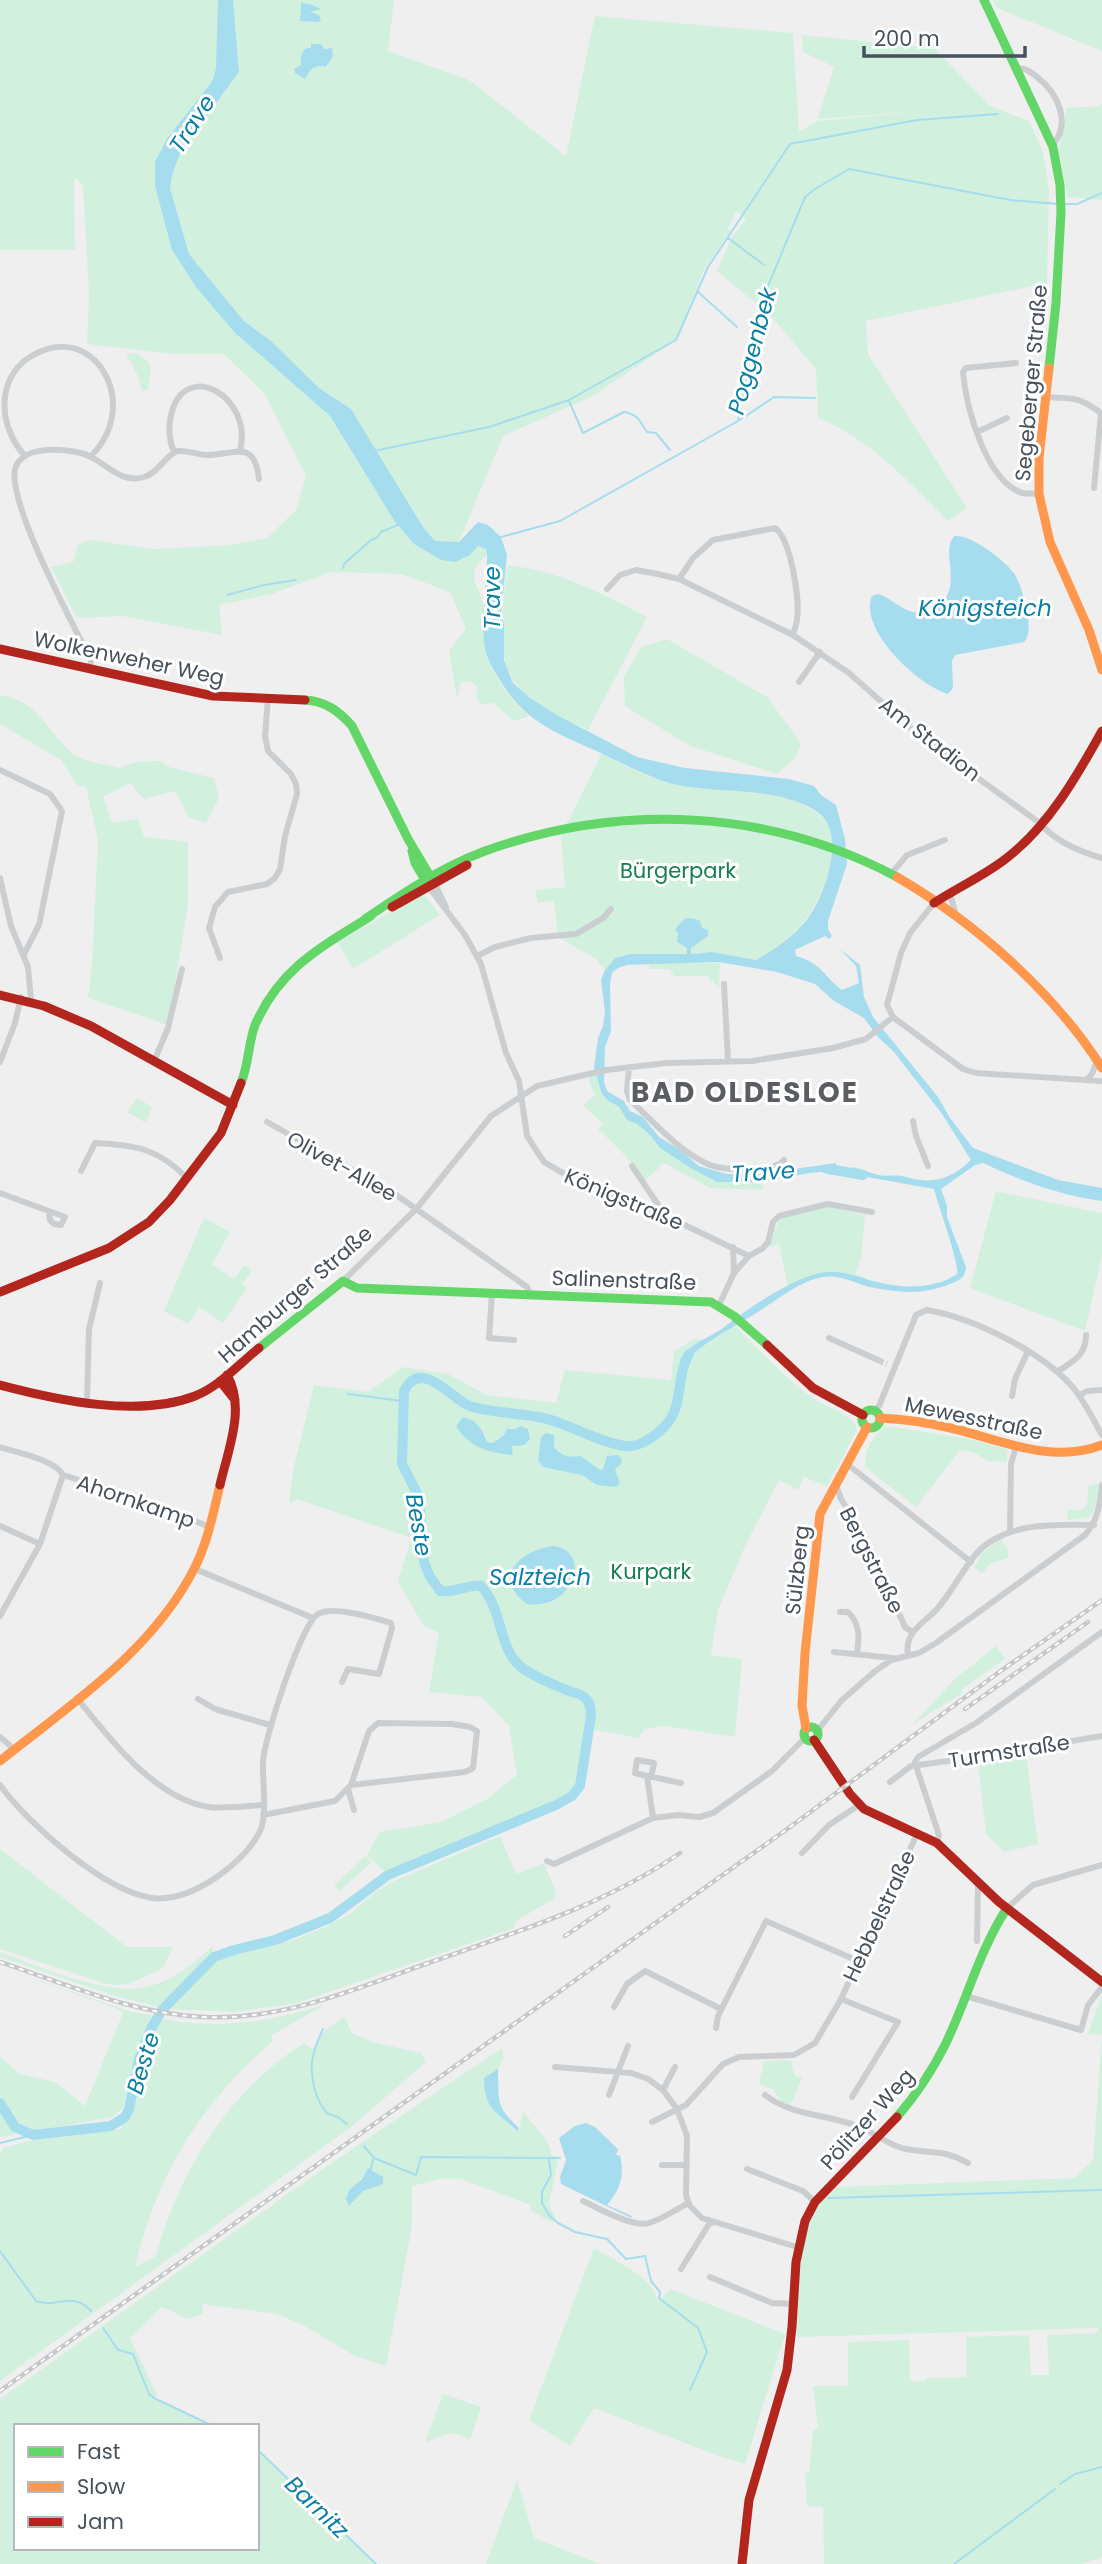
<svg xmlns="http://www.w3.org/2000/svg" width="1102" height="2564" font-family="Poppins,sans-serif">
<style>
.green{fill:#d2f0de;fill-rule:evenodd}
.water{fill:#a6ddee}
.lines{fill:none;stroke-linecap:round;stroke-linejoin:round}
.stream{stroke:#a6ddee;stroke-width:2}
.river{stroke:#a6ddee;stroke-width:10}
.street-tunnel{stroke:#cecfd2;stroke-width:6;stroke-dasharray:6 3;stroke-linecap:butt}
.street{stroke:#cbced0;stroke-width:6}
.fast{stroke:#63d668;stroke-width:9}
.slow{stroke:#ff974d;stroke-width:9}
.jam{stroke:#b3261e;stroke-width:9}
.rail-casing{stroke:#c5c7c9;stroke-width:4.5}
.rail{stroke:#fff;stroke-width:2;stroke-dasharray:5;stroke-linecap:butt}
.labels{text-anchor:middle;dominant-baseline:central;stroke-width:6;stroke-linejoin:round;paint-order:stroke}
.street-label{font-size:21px;fill:#46515c;stroke:#fff}
.park-label{font-size:21px;fill:#147f4d;stroke:#fff}
.water-label{font-size:23px;font-style:italic;fill:#087fa4;stroke:#fff}
.district-label{font-size:28px;font-weight:bold;letter-spacing:2px;fill:#5a5e63;stroke:#fff}
</style>
<rect width="100%" height="100%" fill="#f0efef"/>
<path class="green" d="M0 0H225L219 93 155 179 172 250 196 287 235 333 330 416 395 522 414 544 470 555 478 546 486 549 487 555C462 577 480 583 484 609 486 621 483 635 485 648 487 670 513 702 529 716L514 721 493 703 480 704 476 697 478 687 471 682H461L457 699 449 651 466 629 450 592 401 574 331 572 272 594 219 605 222 635 122 616 77 618 51 567 73 562 78 544 90 540 153 549 229 545 267 538 296 510 306 476 264 393 224 354H173L87 344 89 293 83 186 77 179H74L75 250H0Z
M233 0H394L388 51 469 80 566 156 595 16 793 33 799 132 817 121 924 111 818 119 834 67 803 52 802 35 934 48 990 106 1029 121 1043 152 1049 190 1047 283 866 321 868 354 967 508 948 521C909 482 870 439 818 418L816 369 770 315 717 271 732 237 746 219 736 211 728 229 730 231 703 271 678 339 591 397 503 436 459 542 435 541 423 527 351 409 319 388 271 341 244 321 189 254 170 188 173 172 181 151 239 72ZM311 44H321L324 49 330 47 333 56 326 67 315 66 304 77 295 73 296 67 301 65Z
M993 0H1102V51L997 8Z
M1102 103V200L1067 197 1059 147 1067 108 1099 106Z
M136 353 149 362 151 368 148 390 142 391 137 374 126 354Z
M507 566C551 567 608 596 647 617L588 730C538 706 495 690 504 625L501 621Z
M667 639 767 697 801 743 796 757 777 774 690 746 625 706 624 677 641 647Z
M0 695C38 700 46 730 71 752 82 762 105 764 119 768 136 761 143 761 161 761L169 767 214 778 219 798 206 823 189 818 175 791 144 799 130 783 103 797 112 823 138 819 144 837 188 842V906L168 1025 88 998 92 964 98 840 86 787 78 786 61 760 0 724Z
M602 753C620 762 641 776 661 779 702 787 791 788 821 816 838 830 832 859 827 877 814 916 792 940 756 960L712 952 674 955 630 954 615 958 605 970 596 959 558 937 554 901 538 903 535 890 565 887 561 836Z
M423 893 440 915 353 969 338 942Z
M679 963H720L719 988 707 976H674L670 969H649V964Z
M595 1073 601 1092 607 1100 619 1107 627 1120 637 1124 650 1135 660 1148 692 1169 717 1182 763 1181V1190L710 1188 664 1163 645 1181C633 1162 615 1145 598 1129L603 1124 583 1105 595 1095 589 1082V1074Z
M137 1098 152 1107 146 1123 127 1112Z
M996 1191 1102 1213V1256L1085 1331 970 1288Z
M829 1207 865 1215 861 1258 854 1278 827 1272 788 1286 779 1244 769 1247 779 1220 794 1214Z
M204 1218 230 1232 212 1264 234 1279 244 1265 252 1271 242 1284 247 1288 223 1323 199 1307 188 1324 164 1311Z
M732 1327 737 1328C762 1352 786 1380 814 1399 827 1408 855 1414 857 1430L827 1486 804 1477 798 1490 779 1480 745 1546 718 1610 711 1655 742 1659 735 1737 665 1726 644 1729 639 1738 590 1729 583 1777 572 1796 388 1875 367 1855 380 1832 441 1822 487 1799 517 1775 509 1726 482 1697 429 1692 439 1633 423 1625 398 1582 411 1538 297 1499 289 1503 293 1471 314 1385 368 1392 403 1367 448 1374 487 1395 556 1403 565 1370 671 1380 674 1352 693 1339 702 1340 689 1348 683 1364 690 1355ZM460 1432H484L487 1442 493 1444 504 1436 518 1444 512 1446 513 1455ZM554 1435V1447C562 1456 569 1458 581 1457L600 1470 603 1469 598 1485 582 1475 543 1466ZM540 1548 573 1562 574 1580 511 1585 510 1574 522 1559Z
M886 1426 964 1438 1007 1449V1462L987 1461 975 1453 960 1450 916 1507 865 1467C864 1448 872 1437 886 1426Z
M1099 1484 1096 1505 1090 1517 1068 1520 1067 1510H1081L1087 1505 1089 1485Z
M1001 1539 1009 1550 1008 1558 991 1563 982 1573 974 1567 980 1558 978 1556Z
M996 1646 1005 1659 961 1690 962 1693 912 1725 956 1678Z
M1026 1754 1038 1844 1004 1852 986 1834 978 1761Z
M500 1836 516 1874 544 1863 556 1893 555 1898 516 1921 514 1928 297 2003 235 2012 167 2009 208 1965 220 1957 296 1939 330 1925 351 1913 378 1890 394 1881Z
M0 1849 127 1947H173L163 1968 129 1984 117 1985 107 1984 0 1949Z
M366 1856 372 1862 339 1891 334 1885Z
M213 1946 212 1954 160 2007 115 1996 0 1957V1952C39 1966 105 1996 145 1987 172 1982 193 1964 213 1946Z
M0 1967 129 2011 154 2016 136 2052 123 2108 113 2117 0 2137V2057L20 2074 55 2082 85 2106 123 2013 118 2009Z
M1102 1995V2557L1082 2564H824L823 2507 807 2506 805 2473H809L813 2430 818 2428 813 2386H848V2342L909 2340 910 2378 912 2382 925 2381 926 2378 967 2377 966 2337 1029 2335 1031 2375H1049L1047 2335 1097 2333 1098 2328 797 2337C799 2299 794 2256 808 2221 813 2208 826 2197 836 2187L1074 2178 1093 2160 1102 2035 1088 2034Z
M324 2005 272 2035V2042C200 2104 157 2174 135 2267L156 2256C179 2171 229 2090 304 2043L313 2049 325 2030 344 2017 352 2033 372 2042 421 2053 426 2062 351 2127 0 2381V2154L3 2148 28 2141 122 2129V2123L134 2103 143 2055 161 2018C213 2031 273 2021 324 2005Z
M502 2048 504 2058 498 2069 484 2078C484 2111 497 2110 515 2130H519L523 2111 548 2143 552 2155 558 2160 549 2205 555 2217 553 2223 530 2210 531 2205 460 2179 443 2178 412 2186V2226L386 2366 355 2356 303 2325 277 2314 202 2304 203 2314 188 2319 162 2307 130 2338 157 2394 155 2399 213 2426H16V2548H257V2449L376 2564H0V2399L327 2166ZM371 2169 382 2177V2184L363 2191 351 2205 347 2194C352 2185 362 2181 366 2171Z
M791 2060 794 2075 802 2078 791 2105 781 2102 774 2090 759 2084 764 2061Z
M594 2248C613 2260 654 2277 657 2300H661L670 2289 785 2334 745 2464 719 2456 594 2408 570 2446 529 2420Z
M443 2394 481 2407 470 2441C454 2428 442 2435 425 2443Z
M517 2480 534 2538 600 2564H486Z"/>
<path class="water" d="M218 0H233L239 72 181 151 173 172 170 188 189 254 244 321 271 341 319 388 351 409 423 527 435 541 459 542 478 522 488 525 501 537 507 555 501 615 504 625V660L513 683 530 698 557 715 637 757 685 768 789 779 814 786 821 795 836 805 845 839 847 864 828 921V929L832 936 829 939 825 936 795 950 796 956C822 963 823 976 842 990L859 983 856 966 840 949 860 965 864 997 873 1017 938 1097 950 1118 973 1148 1058 1180 1102 1188V1201C1060 1195 1021 1181 983 1163L975 1165 941 1189 947 1206V1217L966 1267C965 1278 960 1280 950 1284 924 1295 897 1293 870 1287 854 1283 840 1274 823 1277 800 1280 772 1304 753 1315 732 1328 697 1346 683 1365L680 1360C689 1343 708 1339 723 1328 747 1309 794 1276 826 1272 841 1271 855 1275 869 1280 897 1288 932 1291 957 1274 960 1265 938 1205 934 1189L850 1174 853 1167C863 1170 871 1173 878 1175 887 1177 898 1174 906 1177 933 1185 951 1179 971 1160L942 1114 894 1052 878 1037 864 1018 834 1001 815 984 777 972 718 962 627 965 618 968 612 973 610 984 611 1031 605 1047 604 1082 607 1091 624 1101 630 1111 643 1117 659 1137 679 1149 699 1166 727 1174H759L836 1163V1167L841 1169 840 1172 831 1175 821 1172 810 1173 759 1182H717L692 1169 660 1148 650 1135 637 1124 627 1120 619 1107 607 1100 601 1092 594 1067 598 1038 603 1026 605 1012 601 980 605 970 615 958 630 954H687V948L677 942 678 934 675 930C683 918 687 915 700 921L702 928 708 930V936L691 948V954L712 952 756 960C777 948 799 933 812 912 826 890 843 839 823 817 818 811 806 805 800 803 765 789 726 792 689 787 659 783 632 768 605 755 565 736 531 727 505 688 499 678 491 668 487 656 479 635 487 580 487 555L486 549 478 546 470 555 455 562 441 560 414 544 395 522 330 416 235 333 196 287 172 250 155 186V162L167 139 213 80 216 68Z
M301 3 310 4 321 9 310 12 319 15 321 20 318 22 300 21Z
M311 44H321L324 49 332 48 333 56 326 67C313 64 311 69 305 79L295 73 294 69 301 65V56L305 49 311 47Z
M954 536C971 534 1004 560 1014 573 1022 586 1036 630 1024 642L955 655 952 661 953 688 948 694C919 686 858 630 872 596L878 594C891 598 900 609 913 612 923 614 932 612 940 605 963 583 940 554 954 536Z
M463 1417C476 1419 483 1430 487 1442L493 1443 503 1436 507 1429H515L521 1426 528 1429 530 1439 524 1445 512 1446 513 1455C490 1453 469 1448 456 1426Z
M546 1433 554 1435V1447C562 1456 569 1458 581 1456L600 1470 603 1469 607 1456 617 1455 622 1459 621 1464 615 1469 620 1484 615 1487 597 1485 582 1475 543 1467 538 1461 541 1437Z
M553 1546C593 1550 574 1611 527 1604 491 1578 520 1550 553 1546Z
M498 2069C499 2100 495 2106 519 2128L517 2131C497 2111 484 2111 484 2078Z
M586 2123 595 2127 618 2149 616 2155 620 2156C625 2176 620 2190 607 2205L632 2216 631 2218 561 2184 560 2177 566 2160 559 2138 575 2126Z
M368 2168 383 2177V2184L363 2191 349 2206 346 2199 349 2190 362 2179Z"/>
<g class="lines">
<path class="stream" d="M1063 204H1077L1102 193
M728 238 764 265
M697 291 737 327
M569 401 583 433 624 412C638 414 640 422 647 432L656 433 670 450
M740 420 774 397 815 398
M374 451 489 427 569 400 676 340 708 267 790 144 917 120 998 114
M501 537 560 521 738 421 759 308 805 197 815 189 849 169 1010 200 1058 204
M343 568 344 564 371 540 377 538 381 532 400 524
M227 595 264 585 296 580
M348 1394 402 1401
M323 2029C319 2038 315 2047 313 2056 309 2074 315 2101 328 2114L338 2117 347 2124
M0 2143 33 2135
M364 2146 374 2158 416 2175 421 2157 560 2158
M549 2159 551 2175 542 2192V2203L549 2215 558 2223 575 2232 607 2239 626 2259 645 2256 651 2281 660 2292 659 2298 698 2328 707 2352 690 2390
M371 2169 373 2160
M828 2198 1102 2190
M0 2251 36 2301C57 2309 72 2290 91 2311
M103 2328 118 2350 133 2354 149 2394 154 2398 213 2426
M257 2449 376 2564
M1060 2484 1075 2474 1102 2467
M954 2564 1055 2489"/>
<path class="river" d="M829 1169 863 1175
M0 2103 15 2127 33 2135 111 2126 125 2117 129 2109 139 2059 151 2029 162 2010 214 1957 234 1950 275 1940 330 1918 388 1875 556 1805 572 1796 580 1786 591 1716C591 1709 590 1701 584 1697 581 1694 573 1692 569 1691 553 1684 535 1678 521 1667 498 1648 503 1609 481 1586 465 1584 459 1593 440 1591L429 1575 424 1562 419 1497 402 1464 404 1391C421 1357 451 1399 470 1406 491 1413 522 1413 544 1418 572 1425 597 1442 625 1446 638 1448 654 1437 663 1428 685 1408 675 1377 689 1354"/>
<path class="street-tunnel" d="M878 1360 887 1364"/>
<path class="street" d="M1017 69C1025 67 1031 72 1037 77 1058 93 1072 123 1052 146
M1016 363 966 368 963 372C966 406 985 480 1022 493 1027 494 1034 493 1039 494
M1045 397C1073 399 1078 395 1102 414
M977 432 1007 418
M174 452C169 440 168 428 171 415 184 358 254 396 240 451
M25 456C9 438 1 415 6 391 9 377 18 364 30 357 92 317 144 403 91 456
M1094 488 1101 413
M679 579 693 558 713 540 775 528C791 539 800 600 797 619 797 624 794 630 793 635
M607 589 620 575 636 570 658 574 679 579 793 635 849 673 920 736 1041 824C1055 841 1081 852 1102 858
M90 668 91 660C75 628 3 496 16 466 26 445 62 449 81 453 103 458 118 485 144 477 158 473 164 457 177 451 187 450 195 454 205 455 234 456 254 437 259 479
M799 682 820 652
M0 770 50 794 62 811 39 925 24 954
M891 874 907 855 945 840
M0 878 11 926 28 967 31 1000
M434 882 446 907
M428 886 465 935 481 964 506 1053 519 1081 527 1136 544 1162 561 1172 666 1216 749 1256
M952 891 951 897 956 915
M934 903 910 933 901 953 887 1005 893 1017 963 1069 976 1073 1102 1081
M477 956 495 947 531 938 576 934 603 918 611 909
M220 958 209 928 215 907 228 892 267 884 275 878 280 869 285 836 297 794 296 784 291 774 268 751 265 736 268 698
M724 984 728 1061
M155 1059 168 1028 182 969
M0 1062 15 1023 21 997
M629 1067 627 1091 630 1100C654 1122 679 1152 710 1165 723 1170 740 1169 754 1169 764 1168 776 1168 784 1160
M1086 1080 1092 1074 1097 1061
M913 1121 916 1136 928 1166
M267 1122 395 1194 527 1287 530 1294
M632 1166 665 1215
M81 1171 95 1143C134 1145 158 1148 187 1178
M0 1193 65 1217 61 1225 54 1224 50 1220 49 1211
M733 1247 734 1273
M343 1281 417 1208 491 1116 537 1086 606 1070 667 1063 752 1061 833 1048 866 1039 893 1017
M492 1293 489 1338 514 1340
M719 1305 734 1273 749 1256 763 1248 768 1242 773 1222 779 1216 828 1204 872 1212
M829 1338 878 1360
M1057 1372C1073 1361 1086 1356 1086 1335
M1080 1395 1087 1391 1102 1390
M1012 1396 1015 1379 1028 1351
M87 1401 89 1329 100 1283
M874 1411 879 1406 916 1315 927 1310C973 1318 1038 1350 1070 1384 1084 1399 1092 1418 1102 1435
M0 1447C17 1453 54 1459 63 1475
M847 1464 971 1562
M63 1475 139 1499 210 1527
M836 1485 841 1499 865 1537 905 1627 912 1632
M0 1526 40 1544
M1010 1531 1011 1464 1016 1447
M195 1569 313 1618
M840 1612H848C861 1625 859 1638 857 1654
M0 1616 40 1544 63 1475
M834 1652 893 1658
M908 1655C904 1631 925 1623 938 1608 952 1591 962 1571 976 1554 1004 1522 1055 1524 1094 1525
M77 1698C109 1738 155 1799 209 1807 226 1809 246 1806 263 1805
M198 1699 215 1709 270 1725
M818 1730 841 1701 874 1672 891 1660 919 1653 936 1643 1085 1535C1098 1520 1100 1504 1102 1485
M0 1737 14 1749
M648 1776 681 1783
M651 1777 654 1763 637 1760 635 1773 647 1776 653 1818
M890 1782 911 1766 963 1759 1102 1736
M0 1785C27 1823 104 1891 152 1898 176 1901 202 1888 221 1874 236 1863 252 1848 260 1831 268 1814 262 1781 263 1762 264 1739 301 1624 318 1614 333 1605 375 1618 391 1623L392 1628 379 1674 348 1669 342 1682
M348 1789 354 1810
M263 1815 335 1801 351 1785 369 1731 378 1723 452 1724 470 1727 477 1731 473 1768 465 1772 351 1785
M937 1843 939 1835 916 1766 915 1762 918 1757 976 1723 1102 1632
M802 1853 829 1825 859 1805
M547 1861 554 1864 653 1818 678 1815 699 1817 713 1813 772 1771 805 1738
M1007 1908 1033 1885 1102 1865
M977 1941 978 1883
M966 1996 1081 2030 1088 2005 1102 1987
M841 1999 898 2022 852 2097
M614 2007 627 1984 645 1971 721 2009
M716 2028 718 2016 766 1921 858 1961
M555 2067 631 2073 648 2079 663 2090 677 2109 687 2136 686 2195 689 2205 702 2218 797 2247
M663 2090 675 2067
M609 2095 628 2046
M765 2095C793 2117 831 2114 862 2128 877 2134 889 2146 906 2149 932 2154 943 2149 968 2163
M652 2122 686 2105 723 2064 739 2057 794 2055 815 2043 841 1999 917 1834
M662 2165H687
M747 2169 803 2191 815 2202
M583 2201C598 2208 633 2228 649 2223 663 2219 676 2209 689 2203
M681 2269 709 2224 714 2222
M710 2277 772 2303 795 2304"/>
<path class="fast" d="M984 0 1053 147 1060 185 1061 212 1056 303 1049 368
M305 700C325 701 339 711 352 726L408 839 433 881
M412 851 415 863 428 885
M365 919C403 893 442 867 485 851 621 802 769 809 897 877
M241 1083C249 1064 248 1044 255 1025 280 968 321 947 371 916
M259 1348 343 1281 357 1288 711 1302 734 1316 767 1345
M862 1419a9 9 0 1 1 18 0a9 9 0 1 1-18 0Z
M804 1734a7 7 0 1 1 14 0a7 7 0 1 1-14 0Z
M897 2117C916 2095 932 2071 945 2045 967 2000 979 1951 1007 1908"/>
<path class="slow" d="M1049 368 1039 458V494L1050 542 1089 630 1102 670
M897 877C974 922 1054 992 1102 1068
M880 1418C905 1419 930 1423 955 1429 1002 1441 1054 1464 1102 1445
M806 1728 802 1706 805 1653 820 1514 867 1427
M0 1761C70 1705 150 1653 193 1571 207 1545 213 1514 220 1485"/>
<path class="jam" d="M0 649 213 696 305 700
M934 903C958 887 986 875 1008 857 1049 825 1077 776 1102 731
M392 907 467 865
M0 995 44 1006 91 1026 233 1105
M0 1292 109 1248 149 1222 170 1200 221 1133 241 1083
M767 1345 813 1388 863 1415
M220 1381 235 1400
M0 1385C57 1400 138 1418 195 1396 220 1386 239 1364 259 1348
M220 1485C228 1450 246 1408 227 1375
M814 1740 850 1794 864 1809 937 1843 999 1902 1102 1982
M742 2564 749 2500 787 2370 792 2327 796 2262 805 2221 815 2202 897 2117"/>
<g class="rail-casing">
<path id="rail" d="M965 1709 1088 1622
M565 1936 608 1907
M0 1962C66 1984 133 2014 204 2017 285 2021 359 1987 434 1961 519 1931 604 1905 680 1853
M0 2391 790 1827 1002 1670 1102 1600"/>
</g>
<use href="#rail" class="rail"/>
</g>
<g class="labels">
<g class="street-label">
<text transform="translate(1031 383) rotate(-85)">Segeberger Straße</text>
<text transform="translate(129 658) rotate(12)">Wolkenweher Weg</text>
<text transform="translate(930 739) rotate(38)">Am Stadion</text>
<text transform="translate(342 1166) rotate(29)">Olivet-Allee</text>
<text transform="translate(624 1199) rotate(23)">Königstraße</text>
<text transform="translate(624 1280) rotate(2)">Salinenstraße</text>
<text transform="translate(295 1294) rotate(-41)">Hamburger Straße</text>
<text transform="translate(974 1418) rotate(12)">Mewesstraße</text>
<text transform="translate(136 1501) rotate(19)">Ahornkamp</text>
<text transform="translate(872 1560) rotate(63)">Bergstraße</text>
<text transform="translate(797 1570) rotate(-84)">Sülzberg</text>
<text transform="translate(1009 1751) rotate(-9)">Turmstraße</text>
<text transform="translate(879 1916) rotate(-65)">Hebbelstraße</text>
<text transform="translate(867 2119) rotate(-48)">Pölitzer Weg</text>
</g>
<g class="park-label">
<text x="678" y="870">Bürgerpark</text>
<text x="651" y="1571">Kurpark</text>
</g>
<g class="water-label">
<text transform="translate(192 124) rotate(-57)">Trave</text>
<text transform="translate(752 351) rotate(-75)">Poggenbek</text>
<text transform="translate(492 598) rotate(-90)">Trave</text>
<text x="985" y="608">Königsteich</text>
<text transform="translate(763 1172) rotate(-4)">Trave</text>
<text transform="translate(419 1525) rotate(80)">Beste</text>
<text x="540" y="1577">Salzteich</text>
<text transform="translate(143 2063) rotate(-73)">Beste</text>
<text transform="translate(317 2507) rotate(44)">Barnitz</text>
</g>
<g class="district-label">
<text x="745" y="1092">BAD OLDESLOE</text>
</g>
</g>
<rect x="14" y="2424" width="245" height="126" fill="#ffffff" stroke="#b5b9be" stroke-width="2"/>
<rect x="28" y="2447" width="35" height="10" fill="#63d668" stroke="#b5b9be" stroke-width="2"/>
<text x="77" y="2459" font-size="21" fill="#46515c">Fast</text>
<rect x="28" y="2482" width="35" height="10" fill="#ff974d" stroke="#b5b9be" stroke-width="2"/>
<text x="77" y="2494" font-size="21" fill="#46515c">Slow</text>
<rect x="28" y="2517" width="35" height="10" fill="#b3261e" stroke="#b5b9be" stroke-width="2"/>
<text x="77" y="2529" font-size="21" fill="#46515c">Jam</text>
<path d="M864 46v10h161v-10" fill="none" stroke="#46515c" stroke-width="3.5"/>
<text x="874" y="46" font-size="21" fill="#46515c" stroke="#ffffff" stroke-width="5" paint-order="stroke">200 m</text>
</svg>
